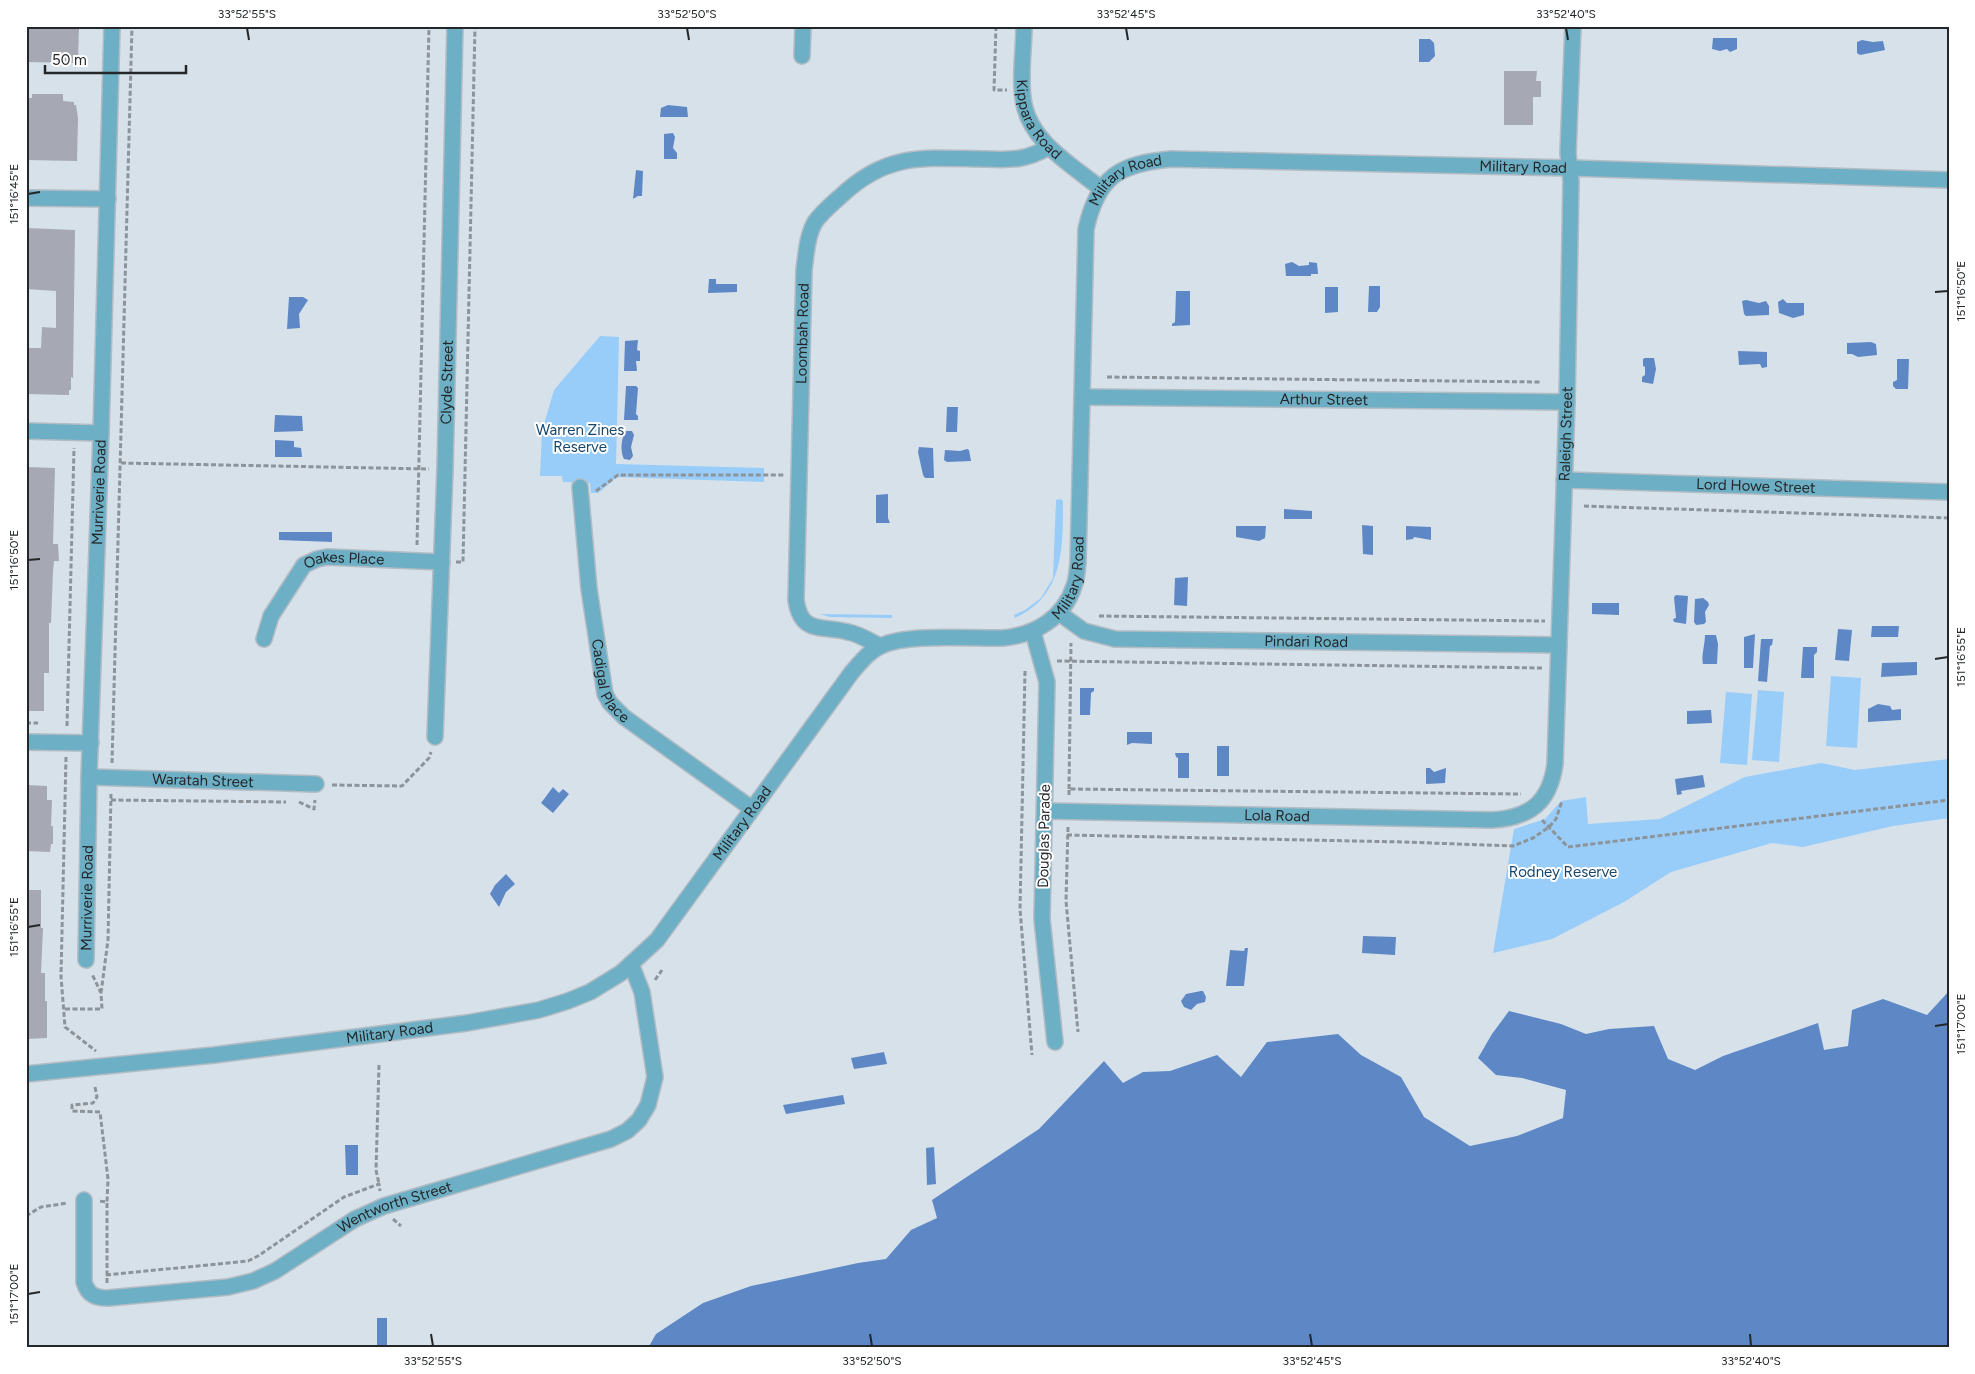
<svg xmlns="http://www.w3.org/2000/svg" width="1975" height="1374" font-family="Figtree,sans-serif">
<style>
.green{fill:#98ccf9}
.water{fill:#5d88c5}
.building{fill:#a6a8b3}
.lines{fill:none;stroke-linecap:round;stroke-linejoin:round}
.minor-casing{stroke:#b3bcc4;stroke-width:18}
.path{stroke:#8c949a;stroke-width:3;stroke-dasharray:5 2.5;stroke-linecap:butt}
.minor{stroke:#6dafc4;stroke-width:15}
.ticks{fill:none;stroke:#23272a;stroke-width:2}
.labels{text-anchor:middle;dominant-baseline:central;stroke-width:4;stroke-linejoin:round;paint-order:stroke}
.street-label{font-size:15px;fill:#23272a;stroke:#fff}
.park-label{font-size:15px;fill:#16466b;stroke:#fff}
.neatline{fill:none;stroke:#23272a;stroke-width:2}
.ticks-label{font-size:12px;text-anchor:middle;fill:#23272a}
</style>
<rect width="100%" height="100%" fill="#d7e1ea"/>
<path class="green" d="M600 336 619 337 616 464 764 468V482L617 477 598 493H591L590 483 563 482 562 476H540L542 431 554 390Z
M1060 499 1063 501C1063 548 1064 596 1015 618L1014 615 1025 610 1041 598 1053 578 1056 500Z
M820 614 892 615V618L830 617Z
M1831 676 1861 678 1857 748 1826 746Z
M1758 690 1784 692 1779 762 1752 760Z
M1726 692 1752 694 1747 765 1720 763Z
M1949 759V818L1893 826 1803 847 1772 843 1671 872 1624 902 1552 939 1493 953 1514 829 1545 819 1561 801 1586 797 1588 824 1660 819 1745 777 1821 763 1855 770Z"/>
<path class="water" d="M1713 38H1737V49L1730 52 1727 49 1720 51 1712 49Z
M1419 39H1430L1434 43 1435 56 1429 62H1419Z
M1862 40 1873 42 1883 41 1885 50 1860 55 1857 53V42Z
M668 105 687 107 688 117H660L661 108Z
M673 133 675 137 673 148 677 153V159H664V134Z
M636 170 643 171 642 196H638L633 199Z
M1292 262 1299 266 1309 265V262L1317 263 1318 274H1311V276H1286L1285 264Z
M709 279H716V284H737V292L708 293Z
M1369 286H1380V307L1377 312H1368Z
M1325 287H1338V312L1325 313Z
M1176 291H1190V325L1172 326V324L1175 322Z
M289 297H303L308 300 299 314 300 328 287 329Z
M1783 299 1787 303H1804V315L1793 318 1779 313 1778 302Z
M1746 300 1759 303 1766 301 1769 306V315L1746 316 1744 314 1742 301Z
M638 340 637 350 640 351V361H636L637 371H624L625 341Z
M1871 342 1876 344 1877 355 1858 357 1852 354H1847V343Z
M1738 351 1767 352V367L1762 368 1760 364 1739 365Z
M1645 358H1654L1656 369 1653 384 1642 382V377L1645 375V367L1643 366V359Z
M1897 359H1909L1908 389H1896L1893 386V382L1897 380Z
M626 386H636L638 388 636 414 638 416V420H624Z
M947 407H958L957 432H946Z
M275 415 302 416 303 431 274 432Z
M626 431H632L634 435 631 447 633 456 630 460 624 459C620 452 621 438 626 431Z
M275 440 294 441V447L301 448 302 457H275Z
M919 447 933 448 934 478H925L923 475 918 452Z
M967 449 969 450 971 461 947 462 944 460 945 450 960 451Z
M888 494V518L890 523H876V495Z
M1284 509 1312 511V519H1284Z
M1362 525 1373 526V555L1363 554Z
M1236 526H1266L1265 538 1259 541 1236 537Z
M1406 526 1431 527V540L1414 537 1413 539 1406 540Z
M279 532H332V542L279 540Z
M1188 577 1187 606 1174 605 1175 578Z
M1676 595 1688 596 1686 624 1674 622 1673 619 1676 618 1674 597Z
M1703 598 1708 602 1709 605 1705 612 1706 622 1704 624 1696 625 1694 622 1695 599Z
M1592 603H1619V615L1592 614Z
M1872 626H1899L1898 637H1871Z
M1838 629 1852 630 1849 661 1835 660Z
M1755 634 1753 668H1744V637Z
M1705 635H1716L1718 644 1717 664H1703C1701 657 1705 644 1705 635Z
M1761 639H1773L1772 645 1770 646 1767 682 1758 681Z
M1803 647H1817V652L1814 655V678H1801Z
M1917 662V675L1881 677 1882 663Z
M1080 688H1094V691L1091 693 1090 715H1080Z
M1878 704 1890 706 1892 710 1901 709V720L1868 722V709Z
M1711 710 1712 723 1687 724V711Z
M1127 732H1152V744L1132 743 1127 745Z
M1217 746H1229V776H1217Z
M1175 753H1189V778H1178V758L1176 757Z
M1426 768H1430L1434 772 1446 768 1445 783 1426 784Z
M1703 775 1705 787 1681 791 1682 794 1677 795 1675 779Z
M553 787 559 793 563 789 569 794 553 813 541 803Z
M506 874 515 884 506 892 499 907 490 894 495 885Z
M1363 936 1396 937 1395 955 1362 953Z
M1245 948H1248L1244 986H1226L1230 950 1244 951Z
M1201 991H1203L1206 997 1205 1002 1197 1004 1191 1010 1184 1007 1181 1001 1186 994Z
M1949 991V1348H648L656 1334 703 1303 751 1286 858 1263 886 1259 911 1230 937 1218 932 1200 1039 1129 1104 1061 1123 1083 1143 1072 1170 1071 1217 1055 1241 1077 1267 1042 1338 1034 1361 1055 1401 1077 1424 1117 1470 1146 1517 1136 1563 1118 1566 1090 1522 1078 1496 1075 1478 1058 1492 1034 1509 1011 1561 1024 1586 1034 1609 1029 1654 1026 1668 1059 1695 1070 1723 1056 1818 1023 1824 1050 1848 1046 1852 1010 1883 999 1927 1015Z
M884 1052 887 1064 854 1069 851 1058Z
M843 1095 845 1104 786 1114 783 1105Z
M345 1145H358V1175H346Z
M934 1147 936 1184 927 1185 926 1148Z
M377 1318H387V1346L377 1348Z"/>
<path class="building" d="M26 26H79L78 63 26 62Z
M1504 71H1537L1536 81H1541V97H1533V125H1504Z
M32 94H63V101L74 102V105H76L78 118 77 161 26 160V98H32Z
M26 228 75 230 73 378 71 377V390H69V395L26 394V348H41L42 327 56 328V291L26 289Z
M26 467 55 468 53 544H58L59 561H54L53 571 51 623H49V673H44V711H26Z
M26 785 47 786V800H52L51 826H53V844H51L50 852 26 851Z
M26 890H41V928H43L41 973H45V1001H47V1038L26 1039Z"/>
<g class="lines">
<g class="minor-casing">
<g id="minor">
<path id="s1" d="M1024 26C1024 50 1019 81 1024 104 1031 142 1072 165 1100 188"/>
<path d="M802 56 803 26"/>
<path d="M26 198 108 199"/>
<path id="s2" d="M1083 397 1567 402"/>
<path d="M26 431 101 433"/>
<path id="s3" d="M1564 480 1949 492"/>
<path id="s4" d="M580 487 589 589 605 694 610 703 624 717 751 808"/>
<path id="s5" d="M1059 613 1084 631 1115 639 1559 645"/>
<path d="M1033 632 1047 682 1042 919 1055 1042"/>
<path id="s6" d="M264 639 271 616 304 565 317 559 327 557 442 562"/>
<path id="s7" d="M880 646C870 641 859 634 848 632 822 625 801 635 796 600L804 270C806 255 807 236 815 222 822 212 833 203 842 195 888 152 925 158 983 159 1010 160 1025 161 1049 147"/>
<path id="s8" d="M435 737 445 469 455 26"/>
<path d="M26 742 91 743"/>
<path id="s9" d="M89 777 316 784"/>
<path id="s10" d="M1045 811 1492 820C1530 818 1550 802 1555 764L1567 402 1571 181 1568 153 1573 26"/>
<path id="s11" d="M86 960 89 777 101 433 112 26"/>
<path id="s12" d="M26 1074 214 1055 467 1023 539 1010 568 1001 590 992 621 973 657 940 852 672C861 662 869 651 881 646 908 633 972 639 1003 638 1035 635 1064 618 1074 586 1077 579 1077 570 1078 563L1086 229C1098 176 1119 164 1171 159L1571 168 1949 180"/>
<path id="s13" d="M84 1200V1282C88 1295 95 1298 108 1298L228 1287 253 1281 275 1271 355 1219 384 1206 611 1139 627 1131 639 1120 648 1105 655 1077 642 992 631 964"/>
</g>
</g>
<path class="path" d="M996 26 994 90H1007
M1107 377 1541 382
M121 463 429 469
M596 491 618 475H784
M1584 506 1949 518
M417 545 429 26
M456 562H463L475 26
M1099 616 1545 621
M1057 661 1543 668
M1025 671 1020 909 1032 1055
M26 723H38
M67 726 74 448
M66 757 61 976 65 1027 96 1051
M112 763 132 26
M332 785 402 786 429 758 431 752
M1069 789 1071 643
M1069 795V789L1521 794
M111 800 286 802
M299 802 314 809 315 800
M1542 820 1568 847 1949 800
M1068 827 1066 901 1078 1032
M1067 835 1403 842 1513 846 1533 838 1549 827 1556 819 1562 801
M655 980 662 970
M101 993 108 940 111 794
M65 1009H102L101 993 92 974
M379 1065 376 1170 379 1184
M95 1087 97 1097 93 1103 72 1105V1111L100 1112 108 1179 107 1202 99 1201
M26 1216 41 1207 68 1203
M393 1219 401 1226
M106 1275 248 1261 258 1256 344 1197 379 1184 380 1191
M107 1283V1202"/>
<use href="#minor" class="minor"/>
</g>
<path class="ticks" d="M247 28 249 40M687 28 689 40M1126 28 1128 40M1566 28 1568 40M28 194 40 192M1935 292 1948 291M28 560 40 559M1935 659 1948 657M28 927 40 925M1935 1026 1948 1024M28 1294 40 1292M431 1334 433 1346M870 1334 872 1346M1310 1334 1312 1346M1750 1334 1751 1346"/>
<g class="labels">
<g class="street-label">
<text stroke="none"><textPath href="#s1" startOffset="98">Kippara Road</textPath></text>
<text stroke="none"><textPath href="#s12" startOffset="2075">Military Road</textPath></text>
<text stroke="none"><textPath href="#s12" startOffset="1670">Military Road</textPath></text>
<text stroke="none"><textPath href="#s7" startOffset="370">Loombah Road</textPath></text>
<text stroke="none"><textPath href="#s8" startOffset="355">Clyde Street</textPath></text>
<text stroke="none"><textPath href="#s2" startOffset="241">Arthur Street</textPath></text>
<text stroke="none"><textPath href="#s10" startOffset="871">Raleigh Street</textPath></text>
<text stroke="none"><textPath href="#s3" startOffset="192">Lord Howe Street</textPath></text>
<text stroke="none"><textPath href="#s11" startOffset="468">Murriverie Road</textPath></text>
<text stroke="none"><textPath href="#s6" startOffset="126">Oakes Place</textPath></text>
<text stroke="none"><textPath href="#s12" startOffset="1250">Military Road</textPath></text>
<text stroke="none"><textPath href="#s5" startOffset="254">Pindari Road</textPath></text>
<text stroke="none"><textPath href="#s4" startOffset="198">Cadigal Place</textPath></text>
<text stroke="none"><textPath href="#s9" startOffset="114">Waratah Street</textPath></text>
<text stroke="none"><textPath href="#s10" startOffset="232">Lola Road</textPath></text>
<text stroke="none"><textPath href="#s12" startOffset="801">Military Road</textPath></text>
<text transform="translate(1044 836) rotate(-89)">Douglas Parade</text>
<text stroke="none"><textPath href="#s11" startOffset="62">Murriverie Road</textPath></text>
<text stroke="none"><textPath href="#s12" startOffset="366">Military Road</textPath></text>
<text stroke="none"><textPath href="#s13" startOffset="421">Wentworth Street</textPath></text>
</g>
<g class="park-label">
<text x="580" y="430">Warren Zines<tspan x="580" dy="17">Reserve</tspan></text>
<text x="1563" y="872">Rodney Reserve</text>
</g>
</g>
<rect width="1975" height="1374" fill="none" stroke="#ffffff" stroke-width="55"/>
<path d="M45 65v8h141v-8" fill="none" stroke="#23272a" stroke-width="2.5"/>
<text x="52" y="65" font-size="15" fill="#23272a" stroke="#ffffff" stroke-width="4" paint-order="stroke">50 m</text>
<rect x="28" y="28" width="1920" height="1318" class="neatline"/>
<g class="ticks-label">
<text x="247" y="18">33°52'55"S</text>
<text x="687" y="18">33°52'50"S</text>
<text x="1126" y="18">33°52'45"S</text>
<text x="1566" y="18">33°52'40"S</text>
<text transform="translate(14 194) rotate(-90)" y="4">151°16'45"E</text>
<text transform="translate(1961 291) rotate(-90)" y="4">151°16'50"E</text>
<text transform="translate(14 560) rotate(-90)" y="4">151°16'50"E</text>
<text transform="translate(1961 657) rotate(-90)" y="4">151°16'55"E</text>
<text transform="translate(14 927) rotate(-90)" y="4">151°16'55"E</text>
<text transform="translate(1961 1024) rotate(-90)" y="4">151°17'00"E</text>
<text transform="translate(14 1294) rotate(-90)" y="4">151°17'00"E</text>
<text x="433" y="1365">33°52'55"S</text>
<text x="872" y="1365">33°52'50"S</text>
<text x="1312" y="1365">33°52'45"S</text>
<text x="1751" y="1365">33°52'40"S</text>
</g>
</svg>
